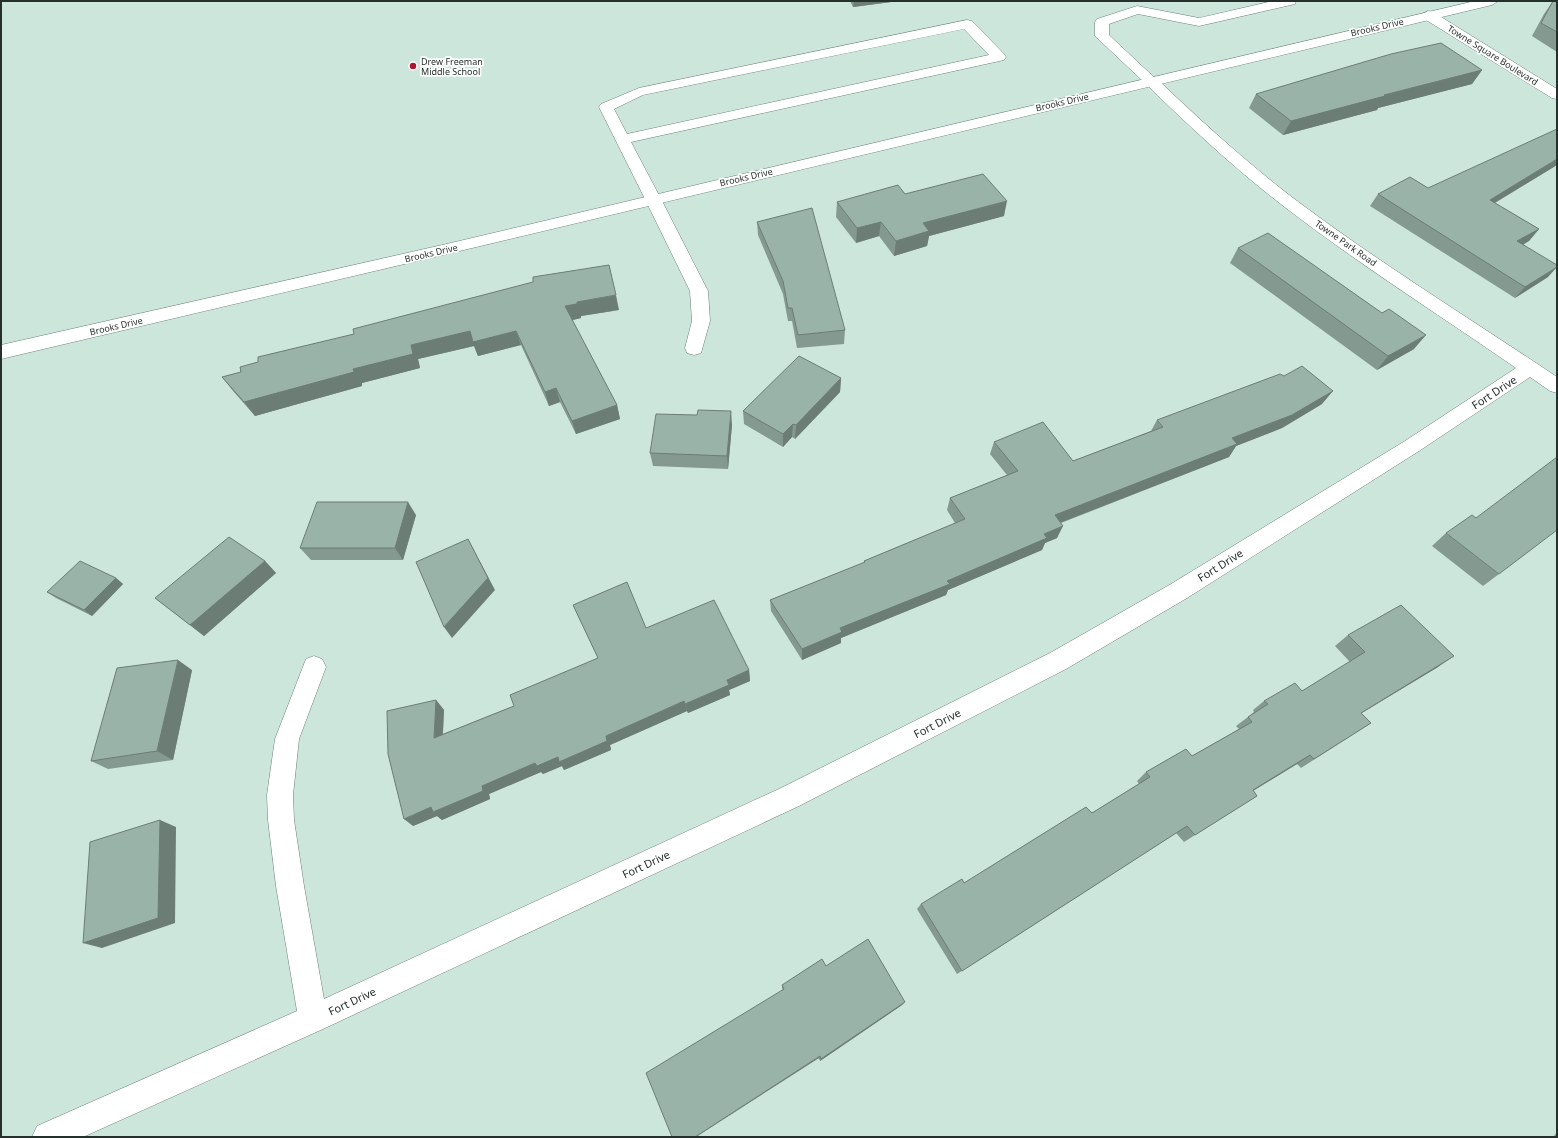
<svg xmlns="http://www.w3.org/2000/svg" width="1558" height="1138" font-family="'Noto Sans',sans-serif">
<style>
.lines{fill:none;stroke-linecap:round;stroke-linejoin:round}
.service-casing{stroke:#6a8278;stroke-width:1}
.minor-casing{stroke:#6a8278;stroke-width:1}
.tertiary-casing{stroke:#6a8278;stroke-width:1}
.service{fill:#fff;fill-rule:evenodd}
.minor{fill:#fff;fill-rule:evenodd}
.tertiary{fill:#fff;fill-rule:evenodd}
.wall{fill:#849a91}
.shaded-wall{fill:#6c7d76}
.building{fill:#9ab3a9;stroke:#6c7d76}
.poi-dot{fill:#ac1633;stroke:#fff;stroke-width:1.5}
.labels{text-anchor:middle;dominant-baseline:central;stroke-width:3.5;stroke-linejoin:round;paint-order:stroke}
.far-street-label{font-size:9px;fill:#252f2b;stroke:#fff}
.far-poi-label{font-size:9px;fill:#252f2b;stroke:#fff;text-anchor:start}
.street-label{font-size:11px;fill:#252f2b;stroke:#fff}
</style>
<rect width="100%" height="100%" fill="#cce6db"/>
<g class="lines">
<g class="service-casing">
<path id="service" d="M1273 1H1296L1295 4 1199 26 1138 14 1109 24V35L1158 81 1156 84H1146L1095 36V22L1097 19 1137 6 1199 18Z
M967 20 972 21 1004 54 1006 57 1004 60 631 142 661 199 659 203 653 204 647 203 599 107 601 104 639 88ZM964 29 989 55 627 134 614 109 643 95Z"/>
</g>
<g class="minor-casing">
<path id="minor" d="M1428 11 1433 12 1557 89V99L1552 98 1423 18 1421 15Z
M1151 77 1156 78C1200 120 1245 161 1293 198 1378 262 1469 318 1557 377V393L1550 391 1530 377 1419 451 1187 598 1066 669 799 806 323 1029 83 1137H32L37 1126 297 1011 276 886 268 820 267 795 275 739 306 659 314 656 322 659 326 667 299 739 293 795 294 820 304 886 324 999 781 788 1050 653 1171 584 1405 441 1516 368C1438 314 1357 263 1282 205 1234 168 1189 126 1146 84L1144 81 1146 78Z
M653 194 659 195 661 199 708 291 710 321 701 353 694 355 687 353 685 348 692 321 690 291 645 199 647 195Z"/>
</g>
<g class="tertiary-casing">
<path id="tertiary" d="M1475 1H1498L1492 5 451 253 1 359V345L451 243Z"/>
</g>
<use href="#service" class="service"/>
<use href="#minor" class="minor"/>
<use href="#tertiary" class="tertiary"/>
</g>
<path class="wall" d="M850 1H899L853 7Z
M1553 1 1557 2V52L1532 36 1544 14Z
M1482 70 1472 84 1378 108 1377 110 1283 135 1249 108 1256 94Z
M1557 165 1495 203 1539 229 1529 241 1523 245 1548 277 1515 298 1370 206 1378 194 1428 188Z
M905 194 1004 216 929 236 927 246 894 256 879 236 856 243 836 217 837 202Z
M757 222 845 330 844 344 797 348 792 321H788L783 294 758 235Z
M1238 248 1414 349 1377 370 1230 263Z
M619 310 581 316V318L572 320 617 405 620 419 576 434 560 402 549 406 521 345 478 356 474 346 418 359 420 368 362 383V386L255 416 233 391 222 377 241 372 258 362 354 334Z
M841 378 840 392 795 439 792 437 783 447 744 424 743 411Z
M1322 404 1282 428 1236 446 1229 457 1061 523 1057 538 1045 543 1042 550 948 590 946 595 841 638V643L802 660 771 611 770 600 864 563V561L955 523 947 510 950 498 1007 475 990 454 994 442 1073 461 1151 431 1157 420Z
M697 415 732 425 728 469 653 466 650 453Z
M416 515 403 560H311L300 548Z
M1446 533 1499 574 1483 586 1432 546Z
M265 561 276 573 204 636 155 598Z
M116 578 123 584 92 616 56 598 47 592Z
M573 605 646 628 749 670 750 681 729 690 730 695 688 713 687 711 610 745 611 750 564 770 562 766 543 774 541 772 489 794 490 799 442 820 437 816 413 826 436 700 444 710 443 734 514 706 598 658 578 616Z
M1348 635 1438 667 1361 713 1371 723 1301 768 1297 764 1253 791 1257 796 1184 842 1176 833 957 974 917 909 921 904 964 883 1092 813 1139 784 1137 781 1146 772 1192 756 1239 729 1236 726 1248 717 1254 712 1253 710 1264 701 1302 691 1350 662 1335 646Z
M192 670 173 760 108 769 91 761Z
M826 966 902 1005 820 1061 782 988V985Z
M1557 1132V1137H1553Z"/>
<path class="shaded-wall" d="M854 1H899L853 7Z
M1482 70 1472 84 1378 108 1377 110 1283 135 1291 121 1384 95Z
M1557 159V165L1481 211 1490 200Z
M1007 201 1004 216 929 236 927 246 894 256 896 241 923 223Z
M881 222 879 236 856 243 857 228Z
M1539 229 1529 241 1507 253 1517 241Z
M1557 267 1548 277 1515 298 1525 287Z
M616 295 619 310 581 316V318L569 321 565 306 577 302Z
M470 331H516L521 345 478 356 474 346 418 359 420 368 362 383V386L255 416 244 402 353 369 411 345Z
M1426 335 1414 349 1377 370 1388 356Z
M841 378 840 392 795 439 796 425Z
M556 388 560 402 549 406 545 392Z
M1333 391 1322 404 1282 428 1236 446 1229 457 1049 527 1055 515 1232 438Z
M617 405 620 419 576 434 572 421Z
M731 411 732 425 728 469 727 456Z
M793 424 792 437 783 447V434Z
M408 502 416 515 403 560 395 548Z
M1063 526 1057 538 1045 543 1042 550 948 590 946 595 841 638V643L802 660V649L840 628 947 581 1044 534Z
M468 539 495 590 452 638 444 627Z
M265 561 276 573 204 636 190 625Z
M116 578 123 584 92 616 84 610Z
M1454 656 1438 667 1347 722 1361 713Z
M178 660 192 670 173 760 157 751Z
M749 670 750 681 729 690 730 695 688 713 685 704 727 680Z
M436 700 444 710 442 747 434 738Z
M684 701 687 711 610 745 611 750 564 770 562 766 543 774 541 772 489 794 490 799 442 820 437 816 413 826 404 819 535 763 606 736Z
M1310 755 1297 764 1241 798 1253 790Z
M160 820 176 827 175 923 102 948 83 943Z
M1187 826 1176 833 957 974 962 971Z
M905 1002 902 1005 820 1061 821 1059Z
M820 1056 819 1058 696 1137H695Z"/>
<path class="building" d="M1553 1 1557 2V32L1541 23Z
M1441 43 1482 70 1384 95 1385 96 1291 121 1256 94 1391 54Z
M1557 129V159L1490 200 1539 229 1517 241 1557 265V267L1525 287 1378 194 1410 177 1428 188Z
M983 174 1007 201 923 223 929 231 896 241 881 222 857 228 837 202 898 185 905 194Z
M812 208 845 330 798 335 792 308H788L783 281 757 222Z
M1268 233 1382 313 1389 309 1426 335 1388 356 1238 248Z
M609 265 616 295 577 302V304L565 306 617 405 572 421 556 388 545 392 516 331 473 342 470 331 411 345 413 354 353 369 354 372 244 402 222 377 241 372 240 367 258 362V357L354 334 353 329 533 282V277Z
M799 356 841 378 796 425 793 424 783 434 743 411Z
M1302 366 1333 391 1292 415 1232 438 1237 444 1055 515 1063 526 1044 534 1047 538 947 581 950 584 840 628 842 632 802 649 770 600 865 562 864 561 965 519 950 498 1018 471 994 442 1043 422 1073 461 1163 427 1157 420 1280 374 1284 376Z
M698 410 731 411 727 456 650 453 656 414 697 415Z
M1557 457V530L1499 574 1446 533 1472 515 1476 518Z
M317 502H408L395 548H300Z
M229 537 265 561 190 625 155 598Z
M468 539 488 578 444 627 416 562Z
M80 561 116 578 84 610 47 592Z
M627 582 646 628 714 600 749 670 727 680 729 685 685 704 684 701 606 736 607 741 559 762 558 757 537 766 535 763 482 786 483 791 433 812 431 807 404 819 388 754 387 711 436 700 434 738 514 706 510 695 598 658 573 605Z
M1401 605 1454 656 1361 713 1371 723 1314 759 1310 755 1253 790 1257 796 1195 835 1187 826 962 971 921 904 962 879 964 883 1086 807 1092 813 1150 777 1146 772 1186 749 1192 756 1252 722 1248 717 1268 704 1264 701 1295 683 1302 691 1365 652 1348 635Z
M178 660 157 751 91 761 117 668Z
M160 820 158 918 83 943 90 842Z
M868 939 905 1002 821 1059 820 1056 695 1137H672L646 1073 784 989 782 985 822 959 826 966Z"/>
<circle class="poi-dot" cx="413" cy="66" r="4"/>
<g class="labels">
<g class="far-street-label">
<text transform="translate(1377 27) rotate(-13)">Brooks Drive</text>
<text transform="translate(1493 55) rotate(32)">Towne Square Boulevard</text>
<text transform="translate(1062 102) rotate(-13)">Brooks Drive</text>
<text transform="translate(746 177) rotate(-13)">Brooks Drive</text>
<text transform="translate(1346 243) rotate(35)">Towne Park Road</text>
<text transform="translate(431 253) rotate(-13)">Brooks Drive</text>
<text transform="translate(116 326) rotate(-13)">Brooks Drive</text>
</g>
<g class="far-poi-label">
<text x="421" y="61">Drew Freeman<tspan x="421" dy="10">Middle School</tspan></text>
</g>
<g class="street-label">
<text transform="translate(1494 392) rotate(-33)">Fort Drive</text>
<text transform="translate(1220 565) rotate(-32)">Fort Drive</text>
<text transform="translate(937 723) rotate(-27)">Fort Drive</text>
<text transform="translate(646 864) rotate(-25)">Fort Drive</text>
<text transform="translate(352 1001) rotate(-25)">Fort Drive</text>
</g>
</g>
<rect width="1558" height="1138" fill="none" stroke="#252f2b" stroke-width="4"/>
</svg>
